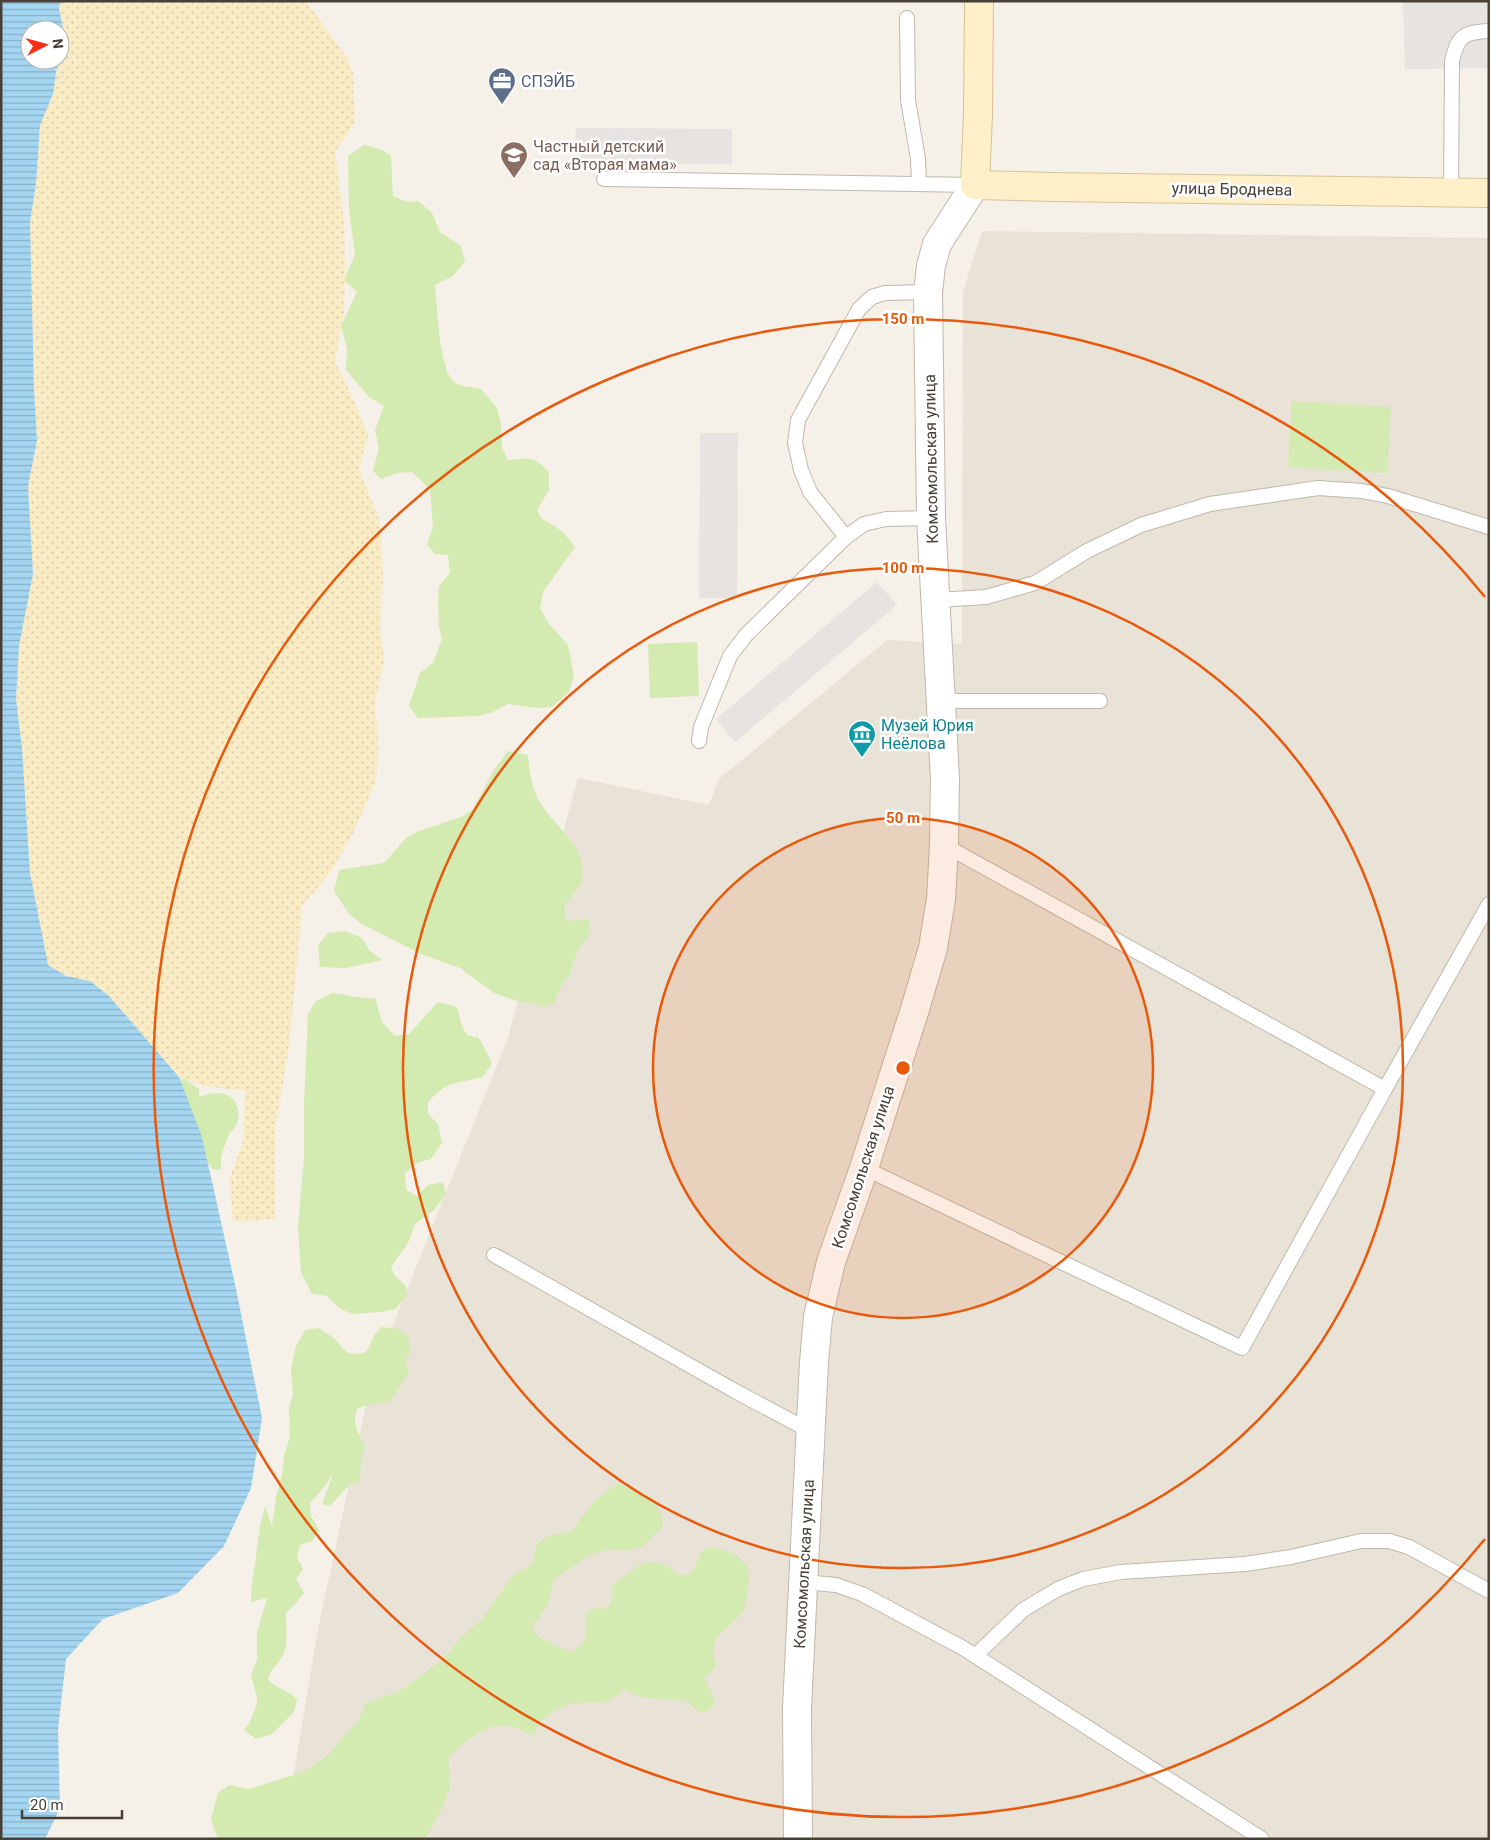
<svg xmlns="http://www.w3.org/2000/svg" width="1490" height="1840" font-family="Roboto,sans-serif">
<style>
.residential{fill:#e9e2d6}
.green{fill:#d3eab0}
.sand{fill:url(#sand-dots)}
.parking{fill:#e6e3e0}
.water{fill:url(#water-rules)}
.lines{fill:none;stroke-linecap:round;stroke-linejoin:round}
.lane-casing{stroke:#c0b8ab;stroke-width:16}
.street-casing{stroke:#c0b8ab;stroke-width:30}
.secondary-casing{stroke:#d6c297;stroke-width:30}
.lane{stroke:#fff;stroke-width:14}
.street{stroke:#fff;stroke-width:28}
.secondary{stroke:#ffefc8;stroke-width:28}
.ring{fill:none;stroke:#e8590c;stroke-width:2.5}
.labels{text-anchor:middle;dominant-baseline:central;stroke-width:5;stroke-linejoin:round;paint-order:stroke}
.service-label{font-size:16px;fill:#4e5e75;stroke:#fff;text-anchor:start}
.education-label{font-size:16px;fill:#785e54;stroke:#fff;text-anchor:start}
.street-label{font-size:16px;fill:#484037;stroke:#fff}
.culture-label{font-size:16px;fill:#0d838f;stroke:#fff;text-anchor:start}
.centre{fill:#e8590c;stroke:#fff;stroke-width:2.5}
.ring-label{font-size:15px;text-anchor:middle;font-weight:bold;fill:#e8590c;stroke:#fff;stroke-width:5;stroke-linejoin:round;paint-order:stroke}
</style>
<defs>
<pattern id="sand-dots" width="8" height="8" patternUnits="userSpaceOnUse" patternTransform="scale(1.25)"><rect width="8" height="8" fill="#f9ebc4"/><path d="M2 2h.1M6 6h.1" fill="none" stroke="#d7cba9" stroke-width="1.8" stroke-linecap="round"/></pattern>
<pattern id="water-rules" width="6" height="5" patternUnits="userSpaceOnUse" patternTransform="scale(1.25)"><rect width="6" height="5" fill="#a4d6f2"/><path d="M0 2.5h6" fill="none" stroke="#88afc5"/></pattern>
</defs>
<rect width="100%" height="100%" fill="#f5f0e8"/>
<path class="residential" d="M982 231 1489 238V1839H283L318 1629 372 1377 508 1038 578 778 709 805 719 779 887 640 962 644 963 292Z"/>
<path class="green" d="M364 145 383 150 391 156 393 196 407 202 418 201 432 213 440 232 461 246 465 261 453 276 435 285C437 306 439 364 452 380 458 387 472 387 481 389L497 408 501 425 502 448 508 460C531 458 532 455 549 472V490L537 510 541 518 562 531 575 547 543 592 540 608 549 624 568 645 574 675 569 692 552 707 538 708 508 704 491 713 477 716 418 718 409 706 420 673 433 663 442 639 439 627 438 601 439 586 450 573 448 555 435 554 427 544 433 528 430 489 412 472 398 473 381 479 373 471 379 448 375 430 384 406 369 397 346 370 347 349 341 326 357 292 344 280 355 255 349 209 348 156Z
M1292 401 1391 407 1387 473 1288 467Z
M697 642 699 696 650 698 648 644Z
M508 751 528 755C529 769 531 784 537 797 548 820 575 837 581 860 583 867 582 876 582 883L564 906 566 921 589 919 590 933 578 950 569 975 561 987 554 1003 545 1007 531 1003 517 1001 494 993 460 968 421 954 362 924 349 914 334 891 339 870 384 863 406 838 419 831 461 817 473 809 494 770Z
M345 931 362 938 369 950 382 960 346 968 320 967 318 945 328 933Z
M332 993C349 995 358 999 375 998L382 1022 395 1036 409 1034 438 1002 457 1007 462 1026 467 1035 479 1038 492 1063 483 1077C456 1084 448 1080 428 1102V1114L438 1124 442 1143 431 1159 419 1162 405 1173 406 1190 417 1196 428 1185 443 1182 446 1194 434 1210 415 1224 408 1243 391 1267 394 1275 406 1286 407 1296 395 1309 382 1312 352 1314 339 1308 327 1296 312 1294 301 1272 298 1227 304 1157V1104L308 1014 316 1001Z
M185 1079 199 1089V1097C220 1088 241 1093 238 1120 237 1128 230 1130 228 1137 226 1142 221 1154 221 1159 221 1164 222 1166 220 1170L213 1169 200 1154 177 1080Z
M381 1327 399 1329 409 1337 410 1354 405 1359 409 1373 390 1401C379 1404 367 1404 357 1409 351 1428 360 1432 365 1448 358 1461 362 1469 359 1482L350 1484 330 1506 322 1504 333 1474 321 1491 310 1503 311 1516 319 1530 312 1541 300 1545 297 1557 303 1569 296 1579 304 1593 297 1602 286 1613C285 1627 289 1640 284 1653 279 1665 270 1668 268 1680 277 1688 288 1691 297 1699L294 1712 272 1734 256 1739 244 1730 249 1724 257 1704V1696L251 1676 257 1660V1633L267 1598 251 1602V1592L260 1527 265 1506 272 1526 276 1497 282 1475 284 1455 290 1437 289 1408 293 1394 291 1370 293 1359 296 1346 305 1330 319 1328 335 1339 347 1353 361 1354 367 1351 374 1336Z
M618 1484 630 1487 653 1498 663 1520 661 1528 643 1546 630 1550H605L588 1556 554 1579 547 1606 532 1627 538 1637 571 1652C589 1644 586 1631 586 1614L597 1607 605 1609 612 1603 613 1584C642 1566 646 1550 679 1575L691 1574 701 1553 706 1548C721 1548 742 1553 748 1570 750 1577 748 1587 747 1593 746 1598 746 1605 744 1609 739 1622 722 1627 716 1640 712 1648 714 1658 716 1667L704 1678 713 1695 715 1703 709 1711 700 1713 687 1701 639 1697 624 1689 619 1695 605 1703 594 1702 568 1704 555 1710 540 1721 534 1735C525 1734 524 1731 516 1728 487 1718 467 1741 448 1758L450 1788 442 1809 425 1839H219L217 1837 211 1819 218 1793 229 1785 249 1789 297 1774 310 1768 330 1754 346 1733 357 1723 366 1703 397 1692 409 1685 442 1660 463 1636 482 1619 514 1574 526 1569 533 1562 536 1545 549 1536 572 1531C587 1510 595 1497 618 1484Z"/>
<path class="sand" d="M61 1H306L347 58 353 73 355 122 335 152 344 223 345 265 344 312 335 361 350 392 368 436 359 468 378 516 381 533 383 579 380 625 384 659 375 705 378 742 376 781 354 831 331 872 302 906 289 1049 275 1129V1219L233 1222 230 1178 243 1141 245 1091 203 1086 179 1077 109 996 90 981 66 976 48 965 30 873 22 748 16 699 19 646 33 574 28 486 37 441 34 388 30 223 36 183 40 125 53 94 58 60H60V33L63 29 59 8Z"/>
<path class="parking" d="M1403 1H1489V68L1405 69Z
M576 128 732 129V164L575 163Z
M700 433H738L737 598H699Z
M877 582 897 605 735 742 716 719Z"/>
<path class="water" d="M1 1H61L59 8 63 29 60 33V30H30V60H58L53 94 40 125 36 183 30 223 34 388 37 441 28 486 33 574 19 646 16 699 22 748 30 873 48 965 66 976 90 981 109 996 179 1077 202 1137 236 1289 262 1418 251 1488 224 1546 178 1593 103 1619 66 1659 58 1729 60 1808 45 1839H1Z"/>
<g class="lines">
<g class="lane-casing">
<path id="lane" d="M907 18 908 100 918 159 919 184
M604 179 975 185
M1451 192 1452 61C1458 36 1463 32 1489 31
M846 537 810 492 801 470 795 443 798 420 859 309 872 297 885 293 928 292
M937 600 986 597 1035 583 1087 551 1141 525 1210 504 1318 488 1362 491 1388 496 1489 527
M941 701H1100
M699 741 701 727 730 656 746 635 846 537 864 524 886 519 931 518
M944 845 1385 1089 1489 904
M864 1168 1242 1348 1385 1089
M494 1255 735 1391 810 1431
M804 1582 836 1585 862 1594 963 1648 1262 1839
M975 1656 1023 1610 1058 1589 1083 1579 1121 1572 1245 1564 1291 1557 1361 1541H1389L1409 1547 1489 1591"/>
</g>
<g class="street-casing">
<path id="street" d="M798 1839 797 1708 814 1362 818 1317 831 1262 864 1168 915 1009 933 948 941 899 944 845 945 779 931 518 928 292 931 266 937 244 975 185"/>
</g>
<g class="secondary-casing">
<path id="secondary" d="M979 1 978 115 975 185 1052 187 1489 193"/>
</g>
<use href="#lane" class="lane"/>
<use href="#street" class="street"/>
<use href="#secondary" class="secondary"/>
</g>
<circle cx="903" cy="1068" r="250" fill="#e8590c" fill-opacity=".12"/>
<g class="ring">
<circle cx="903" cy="1068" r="250"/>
<circle cx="903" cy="1068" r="500"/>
<path d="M1485 1539A749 749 0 1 1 1485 597"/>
</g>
<defs>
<g id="office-pin" transform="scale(1.4375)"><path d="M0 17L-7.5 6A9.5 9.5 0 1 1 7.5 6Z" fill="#5c6f8a" stroke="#fff"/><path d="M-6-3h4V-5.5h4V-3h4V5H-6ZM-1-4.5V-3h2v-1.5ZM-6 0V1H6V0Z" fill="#fff"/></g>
<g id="school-pin" transform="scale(1.4375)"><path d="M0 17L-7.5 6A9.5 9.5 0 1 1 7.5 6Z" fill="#8d6e63" stroke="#fff"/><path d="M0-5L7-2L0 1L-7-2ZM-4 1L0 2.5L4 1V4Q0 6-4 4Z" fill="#fff"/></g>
<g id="museum-pin" transform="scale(1.4375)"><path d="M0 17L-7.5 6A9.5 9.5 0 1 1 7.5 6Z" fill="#0f9aa8" stroke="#fff"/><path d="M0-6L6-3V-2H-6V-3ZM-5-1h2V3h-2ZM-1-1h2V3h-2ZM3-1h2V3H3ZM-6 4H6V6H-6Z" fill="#fff"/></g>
</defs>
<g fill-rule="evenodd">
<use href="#office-pin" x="502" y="81"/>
<use href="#school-pin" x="514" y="155"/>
<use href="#museum-pin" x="862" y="734"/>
</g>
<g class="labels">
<g class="service-label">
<text x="521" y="81">СПЭЙБ</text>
</g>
<g class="education-label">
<text x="533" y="146">Частный детский<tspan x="533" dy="18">сад «Вторая мама»</tspan></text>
</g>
<g class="street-label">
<text transform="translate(1232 189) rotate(1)">улица Броднева</text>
<text transform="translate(931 459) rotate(-91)">Комсомольская улица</text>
<text transform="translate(863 1167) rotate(-72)">Комсомольская улица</text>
<text transform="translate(804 1564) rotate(-87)">Комсомольская улица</text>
</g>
<g class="culture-label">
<text x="881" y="725">Музей Юрия<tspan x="881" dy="18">Неёлова</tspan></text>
</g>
</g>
<circle cx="903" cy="1068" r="8" class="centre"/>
<g class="ring-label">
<text x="903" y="324">150 m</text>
<text x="903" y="573">100 m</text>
<text x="903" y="823">50 m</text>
</g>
<rect width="1490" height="1840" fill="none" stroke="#484037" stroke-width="5"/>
<g transform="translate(45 45) rotate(84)"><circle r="24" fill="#ffffff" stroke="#b6b3af"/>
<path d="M0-4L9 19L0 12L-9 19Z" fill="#fe2c15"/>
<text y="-8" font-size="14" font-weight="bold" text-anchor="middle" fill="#484037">N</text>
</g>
<path d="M22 1810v8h100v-8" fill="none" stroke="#484037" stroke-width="2.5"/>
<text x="30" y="1810" font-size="15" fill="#484037" stroke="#ffffff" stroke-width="4" paint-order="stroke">20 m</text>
</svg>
